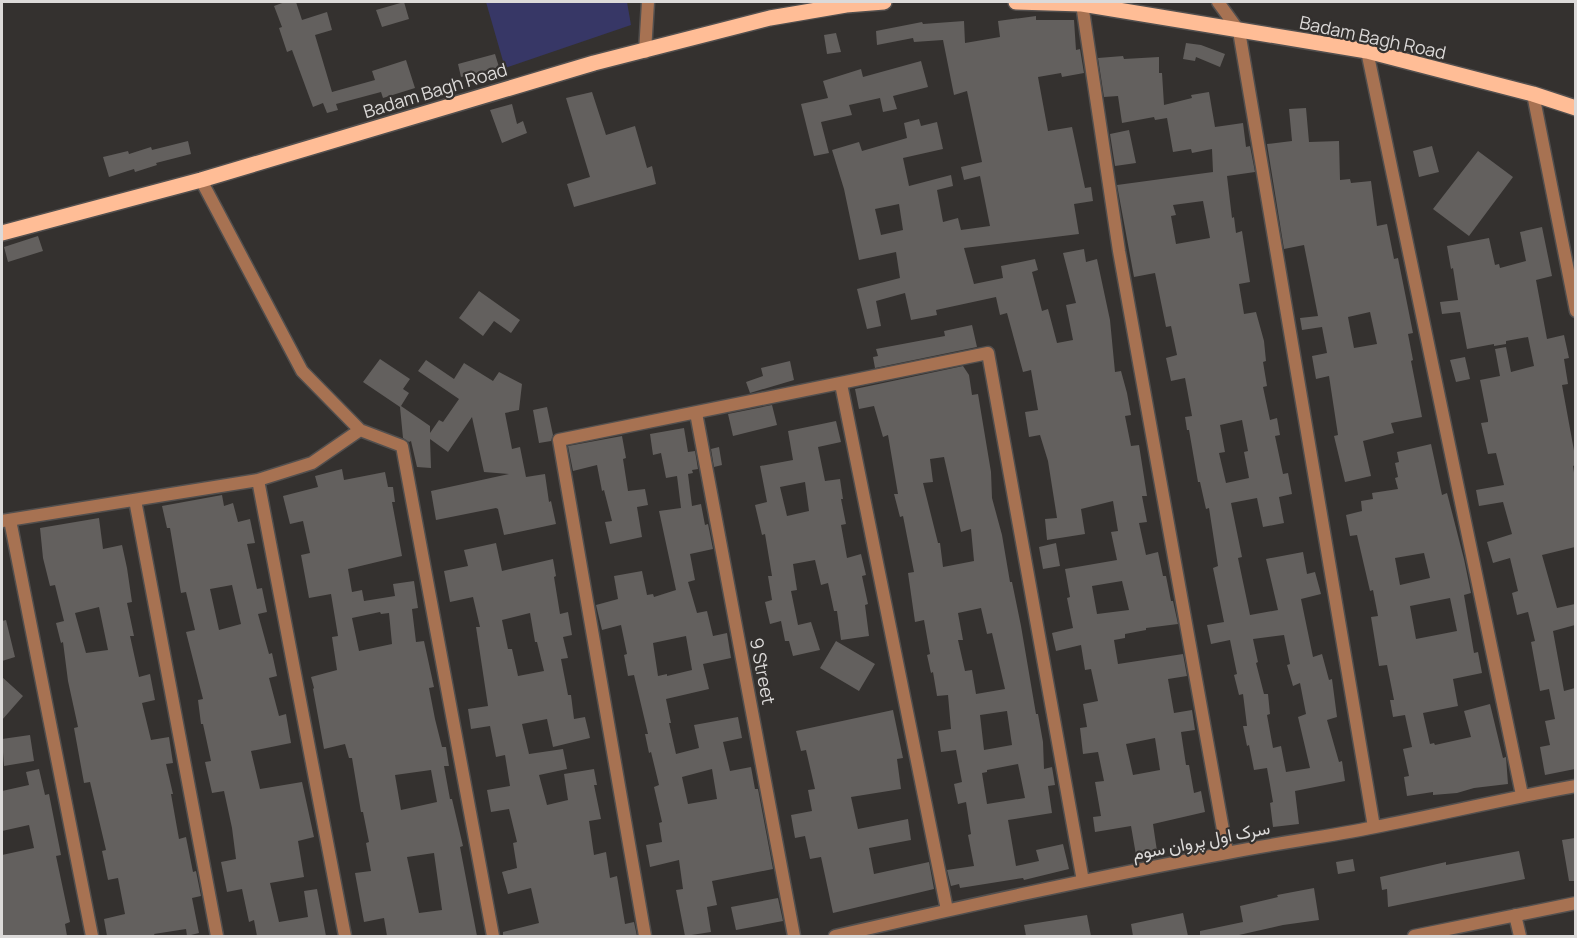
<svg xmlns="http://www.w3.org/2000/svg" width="1577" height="938" font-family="Manrope,Vazirmatn,sans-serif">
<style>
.green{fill:#373766}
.building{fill:#63605e;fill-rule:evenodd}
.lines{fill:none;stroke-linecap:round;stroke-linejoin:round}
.street-casing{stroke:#524f4e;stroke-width:15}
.primary-casing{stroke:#524f4e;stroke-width:18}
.street{stroke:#a77252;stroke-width:12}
.primary{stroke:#ffbd96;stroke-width:15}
.labels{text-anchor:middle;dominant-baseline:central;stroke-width:4.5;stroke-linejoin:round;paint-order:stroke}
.street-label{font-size:18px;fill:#dcdad9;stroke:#34312f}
</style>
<rect width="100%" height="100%" fill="#34312f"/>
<path class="green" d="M486 2H627L631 25 505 68Z"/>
<path class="building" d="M285 2H296L302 20 327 12 332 30 315 35 332 92 375 80 372 71 406 60 415 88 383 98 381 92 336 104 338 110 327 113 323 103 313 107 292 50 287 52 279 28 282 27 274 6Z
M404 2 409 19 382 27 376 10Z
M1036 16V20H1074L1076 50 1080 49 1084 73 1062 77 1061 73 1038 77 1048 131 1072 127 1085 188 1091 187 1093 201 1074 204 1079 234 964 248 974 284 1003 278 1001 266 1035 259 1038 270 1032 272 1042 311 1048 309 1057 343 1073 340 1066 305 1076 303 1063 253 1084 249 1086 262 1097 259 1110 320 1115 372 1121 371 1127 393 1131 415 1125 416 1131 446 1139 445 1147 496H1142L1147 522 1139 523 1146 555 1158 552 1163 576H1166L1171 601H1173L1178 624 1146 628V630L1125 634V638L1114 640 1118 664 1183 654 1187 676 1168 679 1174 713 1192 710 1195 730 1181 732 1186 765H1189L1194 793 1201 791 1205 812 1153 824 1157 851 1136 855 1131 826 1095 832 1093 817 1101 816 1095 782 1104 781 1098 752 1083 754 1080 728 1087 727 1083 704 1098 701 1091 669 1085 670 1081 645 1056 651 1052 633 1073 628 1067 598 1070 597 1065 569 1117 560 1111 532 1118 531 1113 501 1081 509 1085 534 1047 540 1045 519 1057 518 1048 461 1040 435 1029 437 1025 412 1038 410 1031 370 1023 372 1007 313 1000 315 996 297 936 310 937 315 911 320 905 293 876 301 881 326 867 329 857 289 900 278 896 252 859 260 844 189 832 150 859 142 862 151 907 138 904 123 919 119 921 126 937 122 943 149 903 158 909 186 951 175 953 186 937 190 943 222 958 218 961 230 990 226 980 176 964 180 961 167 982 162 967 91 954 95 943 40 914 42 913 38 877 45 876 31 922 22 923 24 964 21 965 43 1000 37 998 21ZM899 204 903 230 881 235 875 209ZM1122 581 1129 610 1097 614 1092 586ZM1155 738 1160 770 1133 775 1126 744Z
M836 33 841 52 827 54 824 35Z
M1186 43 1201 45 1225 54 1220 67 1196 57 1195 61 1183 59Z
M495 54 499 67 461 77 458 64Z
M1123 56 1124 59 1159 57V73H1162L1164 105 1192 98 1191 95 1209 92 1215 127 1243 123 1246 147 1250 146 1255 172 1227 176 1232 218 1234 217 1236 233 1242 231 1250 282 1239 284 1244 314 1256 312 1264 341 1266 361 1263 362 1267 386 1263 387 1270 420 1277 418 1280 435 1275 436 1283 474 1288 473 1292 494 1279 497 1284 523 1263 527 1257 498 1231 503 1242 557 1238 558 1250 615 1278 610 1266 559 1303 552 1307 574 1315 572 1321 594 1301 599 1313 657 1322 654 1329 680 1332 679 1337 717 1327 720 1339 762 1342 761 1345 781 1295 791 1299 824 1273 827 1270 803 1273 802 1267 768 1254 770 1249 745 1247 746 1243 726H1247L1243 694 1239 695 1234 675 1237 674 1230 640 1211 644 1207 625 1224 622 1213 568 1218 566 1209 508 1206 509 1200 482H1198L1189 430H1187L1185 417 1192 416 1185 378 1171 381 1166 358 1177 355 1171 326 1166 327 1155 273 1134 277 1117 185 1213 172 1212 149 1192 153 1191 149 1173 152 1167 118 1155 120 1154 117 1122 123 1118 96 1104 97 1098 58ZM1203 201 1210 238 1176 244 1171 216 1176 215 1173 205ZM1242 420 1248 451 1244 452 1249 478 1226 483 1219 453 1225 452 1220 425ZM1284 635 1290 664 1287 665 1293 686 1300 683 1306 714 1298 717 1310 768 1286 772 1281 746 1273 748 1267 715 1270 714 1268 694H1264L1256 663 1258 662 1253 639Z
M921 61 928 87 893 96 897 109 883 112 880 98 849 105 852 115 821 122 829 153 814 156 801 104 828 98 823 81 861 69 863 77Z
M592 92 606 135 635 126 647 168 652 166 656 184 574 207 567 184 590 177 566 98Z
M512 104 517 124 523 121 527 133 502 143 490 110Z
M1306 108 1309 142 1339 141 1340 180 1350 179 1351 183 1371 181 1377 226 1387 224 1394 259 1398 258 1413 333 1408 334 1413 360 1411 361 1422 417 1391 423 1394 433 1363 441 1371 476 1345 482 1334 436 1338 435 1329 376 1316 379 1312 356 1327 353 1322 327 1302 330 1300 318 1318 316 1304 245 1284 249 1267 144 1292 141 1289 109ZM1370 312 1377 344 1354 348 1348 317Z
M1129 130 1136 163 1115 166 1110 134Z
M188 141 191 154 156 163 157 165 135 172 134 169 109 177 103 157 128 151 129 154 151 147 152 150Z
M1432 146 1439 172 1419 177 1413 151Z
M1478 151 1513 177 1469 236 1433 209Z
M1542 227 1552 276 1536 280 1547 339 1564 335 1569 358 1564 359 1568 384 1562 385 1575 456V465L1573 466 1575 479V547L1542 555 1557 608 1575 604V625L1553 631 1564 691 1575 688V769L1545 775 1540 747 1550 745 1545 721 1555 719 1549 689 1540 691 1531 642 1535 641 1528 612 1517 615 1512 593 1518 591 1510 558 1493 563 1487 542 1512 534 1503 502 1479 506 1476 490 1504 485 1496 453 1488 454 1481 423 1488 422V420L1480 380 1500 376 1495 349 1506 347 1511 372 1534 366 1528 337 1506 341V344L1494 346V344L1467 349 1460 312 1442 314 1440 302 1458 300 1453 268 1451 269 1447 246 1489 238 1495 265 1499 264 1500 268 1526 261 1520 232Z
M38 236 43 251 8 262 4 247Z
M479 291 520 320 511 333 494 321 483 336 459 318Z
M972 325 977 347 875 368 873 357 878 356 876 349 945 336 944 331Z
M1465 357 1470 379 1456 382 1450 360Z
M380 359 410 379 403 389 409 393 401 406 430 426V433L439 420 443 422 459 399 418 371 426 360 454 379 464 363 493 381 499 372 522 384 519 410 505 413 512 449 520 447 526 477 545 474 549 502 551 501 556 524 504 535 498 509 496 508 436 520 431 491 509 474 484 472 472 417 448 452 430 439 431 468 417 467 411 441 409 442 403 438 400 407 363 382Z
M790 361 794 380 750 393 746 382 763 376 761 368Z
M963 366 969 375 972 395 978 394 991 472 992 498 1002 535 1010 582H1012L1021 626 1036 714H1038L1043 742 1044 769 1052 767 1055 785 1048 786 1052 813 1008 820 1016 866 1039 861 1036 850 1063 844 1069 869 1024 880 1023 878 960 888 959 884 951 886 947 870 974 866 968 835 971 834 966 802 958 804 954 784 962 782 956 750 941 752 938 731 951 729 948 695 937 696 933 672 931 673 927 655 930 654 924 620 915 622 908 573 914 572 903 516 900 517 894 494H898L888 435 883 437 874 406 859 409 855 389ZM944 457 961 532 971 529 974 561 943 567 940 543H938L923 483 933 482 930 459ZM981 608 987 634 992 633 1005 689 976 694 972 670 965 671 958 640H963L958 613ZM1007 711 1012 745 984 750 980 715ZM1018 764 1025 798 987 804 982 773 987 772V770Z
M772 405 777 425 733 436 728 414Z
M547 407 553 435 551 441 539 443 533 410Z
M836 421 841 442 818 447 825 481 840 479 843 499H841L846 524 841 525 847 558 861 554 866 575 862 576 868 604 865 605 869 636 841 640 837 611H834L828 583 821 585 815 560 793 564 797 590 791 591 798 625 811 622 820 650 793 656 789 641H785L781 621 770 624 765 602 772 600 768 576H772L765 534 762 535 755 505 767 502 760 466 793 460 788 431ZM805 482 809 511 787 516 780 487Z
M684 428 688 452 695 451 698 469 692 470 693 473 688 474 692 506 701 504 705 525 708 524 713 549 690 554 695 580 688 582 697 613 707 611 713 636 727 633 731 658 703 664 709 689 666 699 671 723H669L676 754 699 748 694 725 738 717 742 738 723 742 730 771 751 767 755 789H758L773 869 712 881 717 905 707 907 711 932 685 936 676 890 683 889 679 860 650 867 646 845 662 842 659 823 662 822 654 787 659 785 651 752 649 753 645 734H648L634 675 628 676 624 655 627 654 621 625 602 630 596 605 618 599 614 576 642 571 647 595 653 594 654 597 676 590 659 511 681 508 677 476 666 478 661 453 653 455 650 434ZM686 636 692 670 667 676V674L658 676 653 643ZM712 769 717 799 688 804 682 777Z
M622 436 626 458 623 459 628 491 645 489 648 505 637 507 642 537 610 544 605 522 612 521 604 490 602 491 597 465 573 471 568 446Z
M1431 444 1442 495 1447 493 1464 559 1471 593 1464 595 1474 653 1478 652 1482 673 1453 679 1458 706 1423 713 1430 744 1434 743 1435 745 1471 737 1464 711 1490 704 1503 758 1506 757 1508 784 1474 788 1457 793 1433 795V792L1407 796 1404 777 1409 776 1403 749 1412 747 1405 715 1393 717 1390 700H1394L1387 665 1379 666 1371 617 1378 616 1373 590 1370 591 1357 535 1350 536 1346 515 1362 511 1361 501 1373 499 1372 493 1398 489 1395 478 1398 477 1395 463 1399 462 1397 452ZM1424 553 1430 578 1400 585 1395 558ZM1450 598 1457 631 1416 639 1410 606Z
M719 447 722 465 714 467 711 449Z
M342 469 344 480 385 472 388 487H393L395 502H392L402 556 348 569 352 592 362 590 364 601 395 596 393 584 414 581 418 608 412 609 416 642 424 641 434 687 429 688 435 719 442 747H446L449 766H444L450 799H452L463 846 460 847 477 936H387L384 918 364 922 355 873 371 871 366 843 369 842 363 812H361L352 758H349L345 744 324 749 313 689 314 688 311 677 337 670 332 637 338 636 331 594 309 598 301 555 310 553 303 521 290 524 283 496 318 487 315 476ZM380 612 381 614 389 613 392 644 359 651 352 618ZM431 770 437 802 401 810 395 775ZM434 853 442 910 419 913 407 857Z
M222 495 224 506 233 503 238 522 250 519 255 543 247 544 257 589 262 588 267 612 258 614 269 654 272 653 277 676 269 678 279 716 286 714 291 743 251 751 260 789 302 782 314 837 298 841 304 877 270 883 279 922 308 917 304 891 317 889 326 936H257L254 920 249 922 242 889 227 892 221 862 236 859 232 828 224 791 212 793 205 762 211 761 203 724H201L198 700 203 699 186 632 195 630 186 592 181 593 170 528H167L162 506ZM232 585 241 624 219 630 210 589Z
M99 518 103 549 122 545 127 568 132 602 127 603 134 636H130L139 677 150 674 155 700 142 703 151 740 169 737 173 763 166 764 173 794H171L179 839 186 837 193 872 196 871 201 896 192 898 199 933 187 936 186 929 154 934 155 936H107L104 919 125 914 118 878 108 880 102 851 106 850 90 782 84 783 74 728 78 727 68 681 63 642 61 643 56 623 64 621 55 585 50 586 43 558 40 528ZM99 607 108 650 86 653 75 613Z
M496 543 502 571 553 559 556 576 554 577 560 614 568 612 572 635 563 637 568 658 561 659 568 695H571L574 719 585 717 590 738 553 747 547 719 522 724 529 754 563 749 567 769 539 775 547 805 568 800 564 774 594 769 597 785H594L601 819 589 821 594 855 606 852 610 878 617 876 625 924 634 922 637 936H503V932L539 923 531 888 508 894 502 872 517 868 513 843 517 842 509 809 491 812 487 790 510 786 505 755 496 757 490 726 471 729 468 709 488 706 476 627H480L473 597 450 602 444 571 468 566 464 550ZM530 613 535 642H537L544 671 518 676 512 649H508L502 620Z
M1056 543 1060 566 1043 569 1039 547Z
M6 620 15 657 2 661V621Z
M836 641 875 664 859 691 820 668Z
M2 677 23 696 2 720Z
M893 710 903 758 897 759 901 789 851 797 858 829 908 819 911 840 869 848 874 874 929 862 934 889 833 913 821 857 810 859 805 836 795 838 791 815 812 811 808 790 815 789 806 750 801 751 796 731Z
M30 735 34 761 4 766 2 739Z
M39 769 45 795 49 794 61 855 56 856 70 922 65 924 67 936H2V855L34 848 29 825 2 831V791L29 785 26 772Z
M1575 838V881H1569L1562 840Z
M1519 851 1525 879 1388 907 1387 889 1382 890 1380 877 1446 862V865Z
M1353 859 1355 871 1338 874 1336 862Z
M1314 888 1319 920 1283 925 1239 935 1240 936H1200V931L1243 922 1240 906 1278 897 1277 895Z
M778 898 783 921 736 930 731 907Z
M1183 913 1188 936H1133L1131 924Z
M1087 915 1091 936H1026L1024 925Z"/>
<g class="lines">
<g class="street-casing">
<path id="street" d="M1218 2 1239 31 1374 827
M1082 4 1119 251 1227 852
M1367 51 1522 795
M645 52 648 2
M1533 94 1576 311
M201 180 302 371 360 430 402 446 493 936
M841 384 947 910
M696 413 794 936
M258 480 345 936
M135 500 217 936
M10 520 92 936
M2 521 258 480 312 463 360 430
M1515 915 1520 936
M645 936 559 440 988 353 1083 881
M835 936C965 906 1095 877 1227 853 1276 843 1326 837 1375 827 1442 814 1508 798 1576 786
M1414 936 1576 903"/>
</g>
<g class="primary-casing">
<path id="primary" d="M1016 2 1082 4 1367 51 1533 94 1576 108
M2 233 201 180 594 63 770 18 846 5 884 2"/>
</g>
<use href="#street" class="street"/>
<use href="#primary" class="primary"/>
</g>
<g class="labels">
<g class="street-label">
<text transform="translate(1373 37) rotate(12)">Badam Bagh Road</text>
<text transform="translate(435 90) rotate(-17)">Badam Bagh Road</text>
<text transform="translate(763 671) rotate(79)">9 Street</text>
<text transform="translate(1201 840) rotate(-11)">سرک اول پروان سوم</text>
</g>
</g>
<rect width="1577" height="938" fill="none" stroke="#dcdad9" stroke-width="6"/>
</svg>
